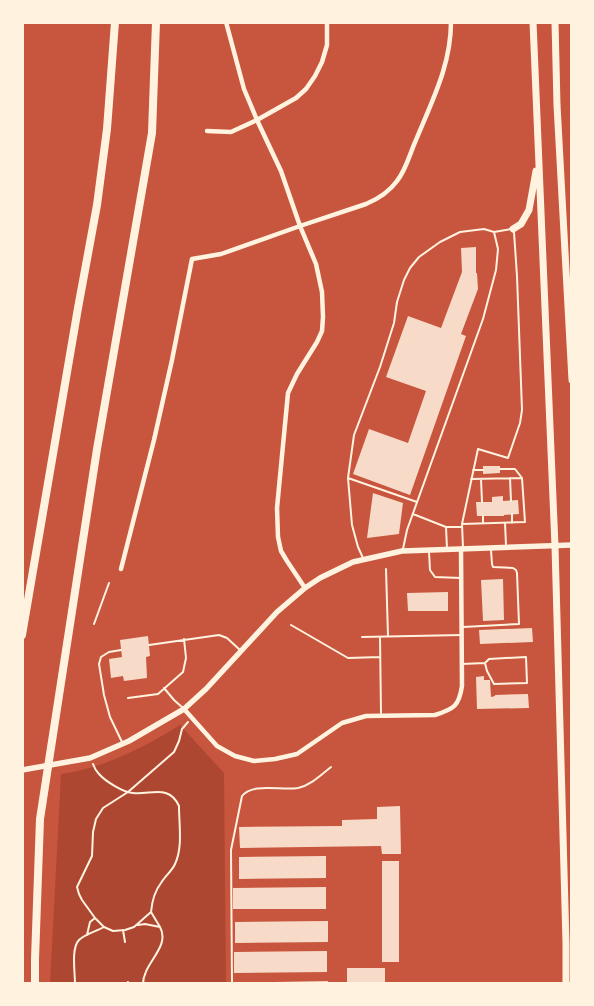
<svg xmlns="http://www.w3.org/2000/svg" width="594" height="1006" font-family="'Golos Text',sans-serif">
<style>
.green{fill:#ae4732}
.building{fill:#f7dbc8}
.lines{fill:none;stroke-linecap:round;stroke-linejoin:round}
.path{stroke:#fff3e0;stroke-width:2}
.service{stroke:#fff3e0;stroke-width:2}
.minor{stroke:#fff3e0;stroke-width:4.5}
.tertiary{stroke:#fff3e0;stroke-width:5.5}
.primary{stroke:#fff3e0;stroke-width:7}
.motorway{stroke:#fff3e0;stroke-width:8}
</style>
<rect width="100%" height="100%" fill="#c8553d"/>
<path class="green" d="M180 725 224 773 226 983 50 984 61 774C104 768 143 748 180 725Z"/>
<path class="building" d="M476 247V273H477L478 289 461 334 466 336 410 495 353 474 369 429 408 443 426 391 386 377 408 316 441 328 462 272 461 248Z
M483 466H500V473L483 474Z
M373 493 403 503 399 534 367 538Z
M503 496V501L518 500 519 514 504 515V516H477L476 502H492V497Z
M503 579 504 620 483 621 481 580Z
M448 592V611H408L407 593Z
M532 628 533 642 480 644 479 630Z
M148 636 150 656 146 657 147 678 124 681 123 676 111 678 109 659 122 657 120 640Z
M484 676V680H490L491 697 495 696V695L528 694 529 708 477 709 476 677Z
M400 806 401 854H382L381 846 240 848 239 827 342 826V820L377 819V807Z
M326 856V878L239 879V857Z
M382 861H399V962H382Z
M326 887V909H233V888Z
M328 921V942L235 943V922Z
M327 951V972L234 973V952Z
M347 968H385V984H347Z
M328 981V984H274V982Z"/>
<g class="lines">
<path class="path" d="M94 624 109 583
M93 764C94 767 96 771 99 774 105 781 124 793 133 793 151 795 169 784 179 806 179 825 183 847 175 864 172 871 165 876 161 883 154 892 152 901 151 912L134 927 125 930 113 931 104 927 95 918 82 900 79 894 77 887 92 856 93 832 96 819 103 808 128 792 174 752 179 741 182 729 188 722
M151 912 160 927
M138 925 145 924 160 927C171 947 143 963 143 984
M123 930 125 942
M87 935 90 922 95 918
M128 982 129 984
M75 984C75 972 71 948 79 940 85 934 97 931 104 927"/>
<path class="service" d="M500 469H515L522 478
M473 470H483
M348 478 417 502
M510 478 511 501
M481 479 482 502
M413 514 446 527H461
M512 514V523
M483 516V523
M505 523 506 545
M462 524 525 522 522 478 471 479
M446 527 447 549
M463 548 462 524 478 449 508 458 520 423 522 410 517 276 514 232
M403 549 407 530 483 319 496 270 498 249 494 232 511 229
M429 552 430 570 435 577 461 578
M363 558 358 547 352 525 348 478 354 435 380 367 394 323 397 302 404 280 410 268 419 257 440 242 460 232 484 229 494 232
M386 569 388 636
M291 625 348 658 380 657
M463 627 519 624 517 573 516 570 513 568 493 567 492 564 491 550
M362 637 462 635
M380 637 381 714
M149 645 219 635 227 638 240 650
M121 650 109 652 101 657 99 664 104 695 110 717 122 742
M462 664 485 663 489 659 526 657 527 683 494 684 487 671 485 663
M164 688 174 700 183 708
M128 698 158 694 183 672 186 658 184 639
M232 984 231 850 242 796C253 782 282 791 298 788 311 785 321 775 331 767"/>
<path class="minor" d="M226 22 244 89 257 120 281 171 300 226 316 264 322 292 323 317 322 331 317 342 297 374 288 393 277 508 278 537 281 551 287 561 305 588
M207 131 231 132 257 120 296 98 306 89 315 76 322 62 327 45V22
M121 569 154 440 172 360 192 259 221 254 300 226 366 204C378 199 389 192 397 181 406 170 410 153 416 140 432 101 451 65 451 22
M184 709 217 746 235 756 254 761 275 759 297 754 342 723 366 716 435 715C454 709 459 706 462 686L461 549"/>
<path class="tertiary" d="M22 770 90 758 129 741 184 709 206 689 277 612 305 588 320 578 353 562 402 551 572 545"/>
<path class="primary" d="M533 22 555 546 566 943V984
M555 22 557 105 572 380
M513 229 521 224 529 210 536 171"/>
<path class="motorway" d="M22 635 78 308 97 205 107 129 115 22
M35 984V959L40 819 97 449 152 133 156 22"/>
</g>
<rect width="594" height="1006" fill="none" stroke="#fff3e0" stroke-width="48"/>
</svg>
